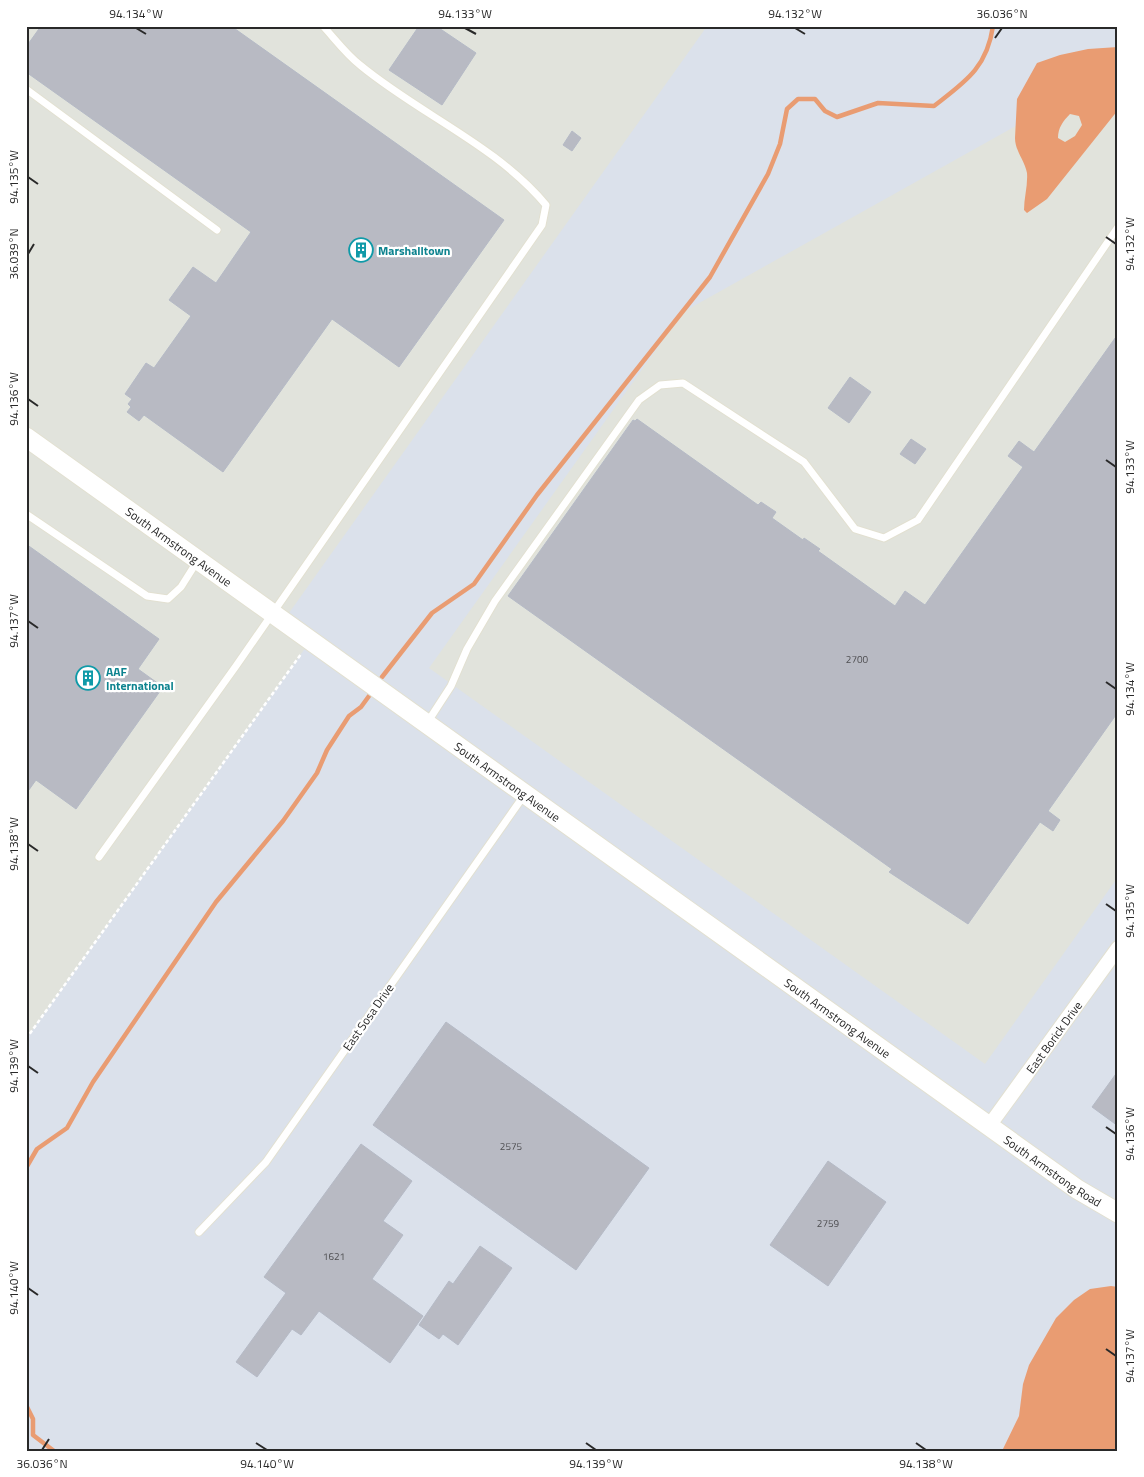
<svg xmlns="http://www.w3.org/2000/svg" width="1144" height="1477" font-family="'Titillium Web',sans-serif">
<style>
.industrial{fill:#e1e3dc}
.water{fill:#e99c72;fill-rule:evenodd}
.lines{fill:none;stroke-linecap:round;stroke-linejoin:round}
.stream{stroke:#e99c72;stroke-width:4.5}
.building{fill:#b8bac3;stroke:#b5bac6}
.lane-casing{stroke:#e2e0d1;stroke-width:9}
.street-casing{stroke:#e2e0d1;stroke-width:16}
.secondary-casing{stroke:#e2e0d1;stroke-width:21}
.path{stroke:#fff;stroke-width:2.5;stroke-dasharray:4 2.5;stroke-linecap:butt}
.lane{stroke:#fff;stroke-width:7}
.street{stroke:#fff;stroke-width:14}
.secondary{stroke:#fff;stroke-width:19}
.ticks{fill:none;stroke:#292929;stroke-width:2}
.labels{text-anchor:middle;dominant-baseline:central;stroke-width:4.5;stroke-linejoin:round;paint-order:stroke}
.number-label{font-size:10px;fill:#4d4d50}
.culture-label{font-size:12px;font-weight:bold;fill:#0d838f;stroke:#fff;text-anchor:start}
.street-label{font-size:12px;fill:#292929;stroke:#fff}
.neatline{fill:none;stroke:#292929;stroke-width:2}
.ticks-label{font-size:12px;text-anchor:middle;fill:#292929}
</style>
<rect width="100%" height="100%" fill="#dbe1eb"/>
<path class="industrial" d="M26 26H701L705 29 284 620 311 640 26 1039Z
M1118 69V877L985 1064 429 668 683 312Z"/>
<path class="water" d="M1118 47V110L1047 199 1027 213 1024 210C1024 198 1028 185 1027 173 1025 161 1015 151 1015 138L1017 99 1037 63 1060 55 1088 49ZM1070 114 1079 116 1082 125 1075 136 1065 142 1058 138C1058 128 1063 121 1070 114Z
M1111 1286 1118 1287V1451H1002L1019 1416 1023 1384 1029 1365 1056 1318 1074 1300 1090 1289Z"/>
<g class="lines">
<path class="stream" d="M382 677 432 613 474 584 537 495 710 277 768 174 780 144 787 109 798 99H815L825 111 837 117 878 103 934 106C965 82 987 68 993 26
M26 1168 37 1149 67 1128 93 1082 216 902 283 821 317 773 327 750 349 716 361 707 369 696
M26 1405 33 1419V1435L54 1451"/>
</g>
<path class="building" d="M41 26H231L504 220 399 367 332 319 223 472 144 415 139 421 127 412 131 407 128 404 132 399 125 394 146 363 154 368 191 316 169 300 193 267 216 283 251 232 26 72V47Z
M419 26H436L476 53 442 105 389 70Z
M572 131 581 138 572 151 563 145Z
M1118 334V712L1048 811 1060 820 1053 831 1040 822 968 924 889 872 892 869 508 596 633 420 635 421 637 419 758 505 761 502 776 512 772 518 803 540 804 538 820 549 818 551 895 606 905 591 925 605 1023 467 1008 456 1019 441 1034 452Z
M850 377 871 392 849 423 828 408Z
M911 439 926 449 915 464 900 454Z
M26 544 159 639 138 669 163 687 76 809 36 780 26 794Z
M446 1022 649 1168 576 1270 373 1125Z
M1118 1071V1126L1092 1107Z
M361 1144 412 1181 383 1221 403 1235 372 1279 423 1316 390 1363 319 1311 301 1335 292 1329 257 1377 236 1362 286 1293 264 1277Z
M828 1161 886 1202 828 1286 770 1245Z
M480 1246 512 1268 458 1345 443 1334 439 1339 419 1325 449 1281 453 1284Z"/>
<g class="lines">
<g class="lane-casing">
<path id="lane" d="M26 89 217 230
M26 514 147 596 168 599 181 587 198 560
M427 723 451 686 467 649 495 601 639 400 660 385 683 383 804 462 855 529 884 538 918 520 1118 227
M99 857 236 666 542 225 546 205C496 145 419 114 360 65 346 54 335 39 323 26
M199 1232 266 1162 525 794"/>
</g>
<g class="street-casing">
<g id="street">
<path id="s1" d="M989 1126 1118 948"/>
</g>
</g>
<g class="secondary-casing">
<g id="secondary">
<path id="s2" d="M26 437 1077 1189 1118 1213"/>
</g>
</g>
<path class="path" d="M26 1039 301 654"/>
<use href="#lane" class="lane"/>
<use href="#street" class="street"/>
<use href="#secondary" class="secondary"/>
</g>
<path class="ticks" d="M136 28 146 34M465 28 476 34M795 28 805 34M995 38 1002 28M28 177 38 184M1106 237 1116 244M28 254 34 244M28 399 38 406M1106 460 1116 467M28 621 38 628M1106 682 1116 689M28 844 38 851M1106 904 1116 911M28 1066 38 1073M1106 1127 1116 1134M28 1288 38 1295M1106 1349 1116 1356M256 1443 267 1450M586 1443 596 1450M916 1443 926 1450M42 1450 49 1439"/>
<defs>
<g id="building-ring" transform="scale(1.25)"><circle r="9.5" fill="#fff" stroke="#0f9aa8" stroke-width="1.5"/><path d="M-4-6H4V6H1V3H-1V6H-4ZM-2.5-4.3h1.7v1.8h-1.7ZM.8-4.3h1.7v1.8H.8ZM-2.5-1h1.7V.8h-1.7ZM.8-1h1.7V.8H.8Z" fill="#0f9aa8"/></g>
</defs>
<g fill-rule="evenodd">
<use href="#building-ring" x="361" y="250"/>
<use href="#building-ring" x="88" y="678"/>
</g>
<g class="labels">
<g class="number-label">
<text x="857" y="659">2700</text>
<text x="511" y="1146">2575</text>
<text x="828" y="1223">2759</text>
<text x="334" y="1256">1621</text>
</g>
<g class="culture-label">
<text x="378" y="250">Marshalltown</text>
<text x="106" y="671">AAF<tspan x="106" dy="14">International</tspan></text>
</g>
<g class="street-label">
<text stroke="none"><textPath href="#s2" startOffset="188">South Armstrong Avenue</textPath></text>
<text stroke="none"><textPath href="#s2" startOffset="592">South Armstrong Avenue</textPath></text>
<text transform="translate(368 1017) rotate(-55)">East Sosa Drive</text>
<text stroke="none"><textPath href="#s2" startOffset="998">South Armstrong Avenue</textPath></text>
<text stroke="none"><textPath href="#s1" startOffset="110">East Borick Drive</textPath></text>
<text stroke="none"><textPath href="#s2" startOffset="1262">South Armstrong Road</textPath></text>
</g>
</g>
<rect width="1144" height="1477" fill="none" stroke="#ffffff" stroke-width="55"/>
<rect x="28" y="28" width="1088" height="1422" class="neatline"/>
<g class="ticks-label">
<text x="136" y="18">94.134°W</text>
<text x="465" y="18">94.133°W</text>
<text x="795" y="18">94.132°W</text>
<text x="1002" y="18">36.036°N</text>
<text transform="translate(14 177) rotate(-90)" y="4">94.135°W</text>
<text transform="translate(1130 244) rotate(-90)" y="4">94.132°W</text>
<text transform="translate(14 254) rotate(-90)" y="4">36.039°N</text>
<text transform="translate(14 399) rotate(-90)" y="4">94.136°W</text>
<text transform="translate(1130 467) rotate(-90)" y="4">94.133°W</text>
<text transform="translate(14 621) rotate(-90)" y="4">94.137°W</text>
<text transform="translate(1130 689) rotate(-90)" y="4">94.134°W</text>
<text transform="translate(14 844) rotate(-90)" y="4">94.138°W</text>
<text transform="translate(1130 911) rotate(-90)" y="4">94.135°W</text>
<text transform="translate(14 1066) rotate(-90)" y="4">94.139°W</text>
<text transform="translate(1130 1134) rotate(-90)" y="4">94.136°W</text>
<text transform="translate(14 1288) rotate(-90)" y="4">94.140°W</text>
<text transform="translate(1130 1356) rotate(-90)" y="4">94.137°W</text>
<text x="42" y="1468">36.036°N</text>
<text x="267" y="1468">94.140°W</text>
<text x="596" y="1468">94.139°W</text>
<text x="926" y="1468">94.138°W</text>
</g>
</svg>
